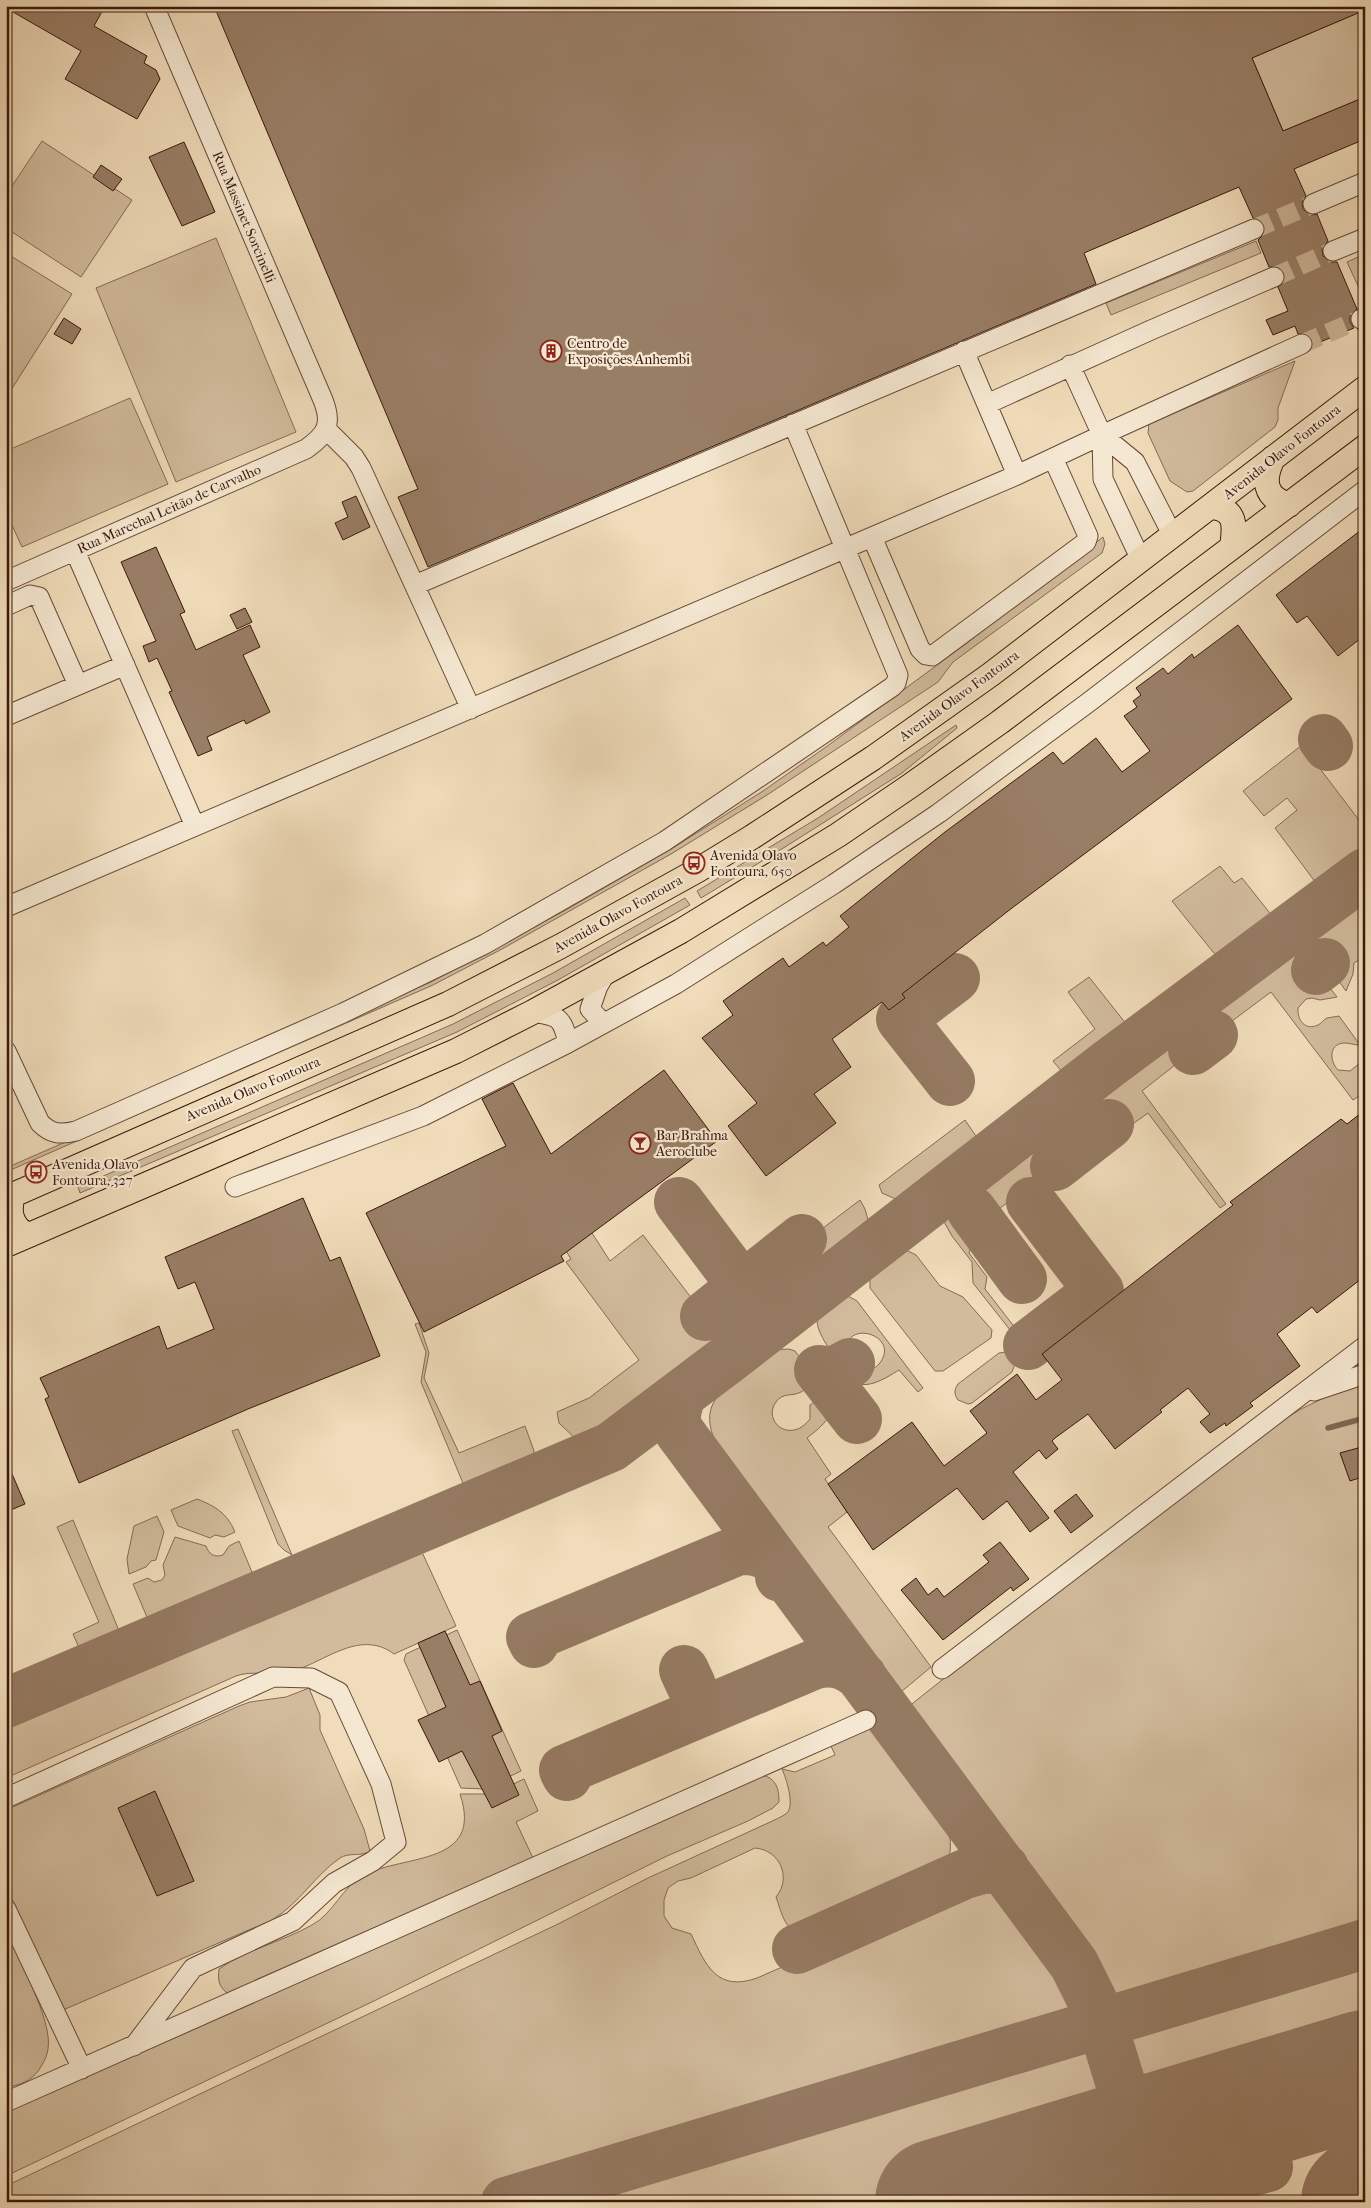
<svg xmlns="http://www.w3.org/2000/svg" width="1371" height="2208" font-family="'IM FELL French Canon',serif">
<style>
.green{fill:#d1bb9c;stroke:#866a54}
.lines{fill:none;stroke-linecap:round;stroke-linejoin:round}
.stream{stroke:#826550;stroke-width:5.5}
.taxiway{stroke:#957a62;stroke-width:50}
.runway{stroke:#957a62;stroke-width:126}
.building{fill:#997e66;stroke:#3a180b}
.minor-tunnel{stroke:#ccb597;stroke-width:19;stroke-dasharray:19 9;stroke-linecap:butt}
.minor-casing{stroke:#684937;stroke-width:21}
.major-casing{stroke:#3a180b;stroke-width:26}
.minor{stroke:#f5e8d2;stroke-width:19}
.major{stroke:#f0dcba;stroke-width:24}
.labels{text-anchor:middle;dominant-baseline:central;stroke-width:4.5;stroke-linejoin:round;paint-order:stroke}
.street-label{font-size:14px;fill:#3a180b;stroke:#f5e8d2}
.poi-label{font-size:14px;fill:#3a180b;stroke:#f5e8d2;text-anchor:start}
</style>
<rect width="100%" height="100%" fill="#f0dcba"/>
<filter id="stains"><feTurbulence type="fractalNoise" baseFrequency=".004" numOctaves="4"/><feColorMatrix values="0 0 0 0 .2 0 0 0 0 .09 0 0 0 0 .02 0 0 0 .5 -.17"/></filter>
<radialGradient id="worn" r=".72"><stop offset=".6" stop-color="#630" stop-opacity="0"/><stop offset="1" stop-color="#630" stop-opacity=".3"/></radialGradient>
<path class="green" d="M1365 10V97L1283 131 1252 58Z
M42 141 132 200 81 277 6 228V195Z
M216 238 296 432 176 482 96 288Z
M1256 241 1261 253 1111 315 1106 303Z
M6 253 72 294 6 398Z
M1365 254V301L1347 262Z
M1295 361 1278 408V420L1275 427 1193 491 1187 492 1170 481 1148 433 1149 424Z
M130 398 168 484 22 547 6 512V451Z
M1103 537 1105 544 1102 553 953 662 938 682 767 795 671 854 502 949 433 985 6 1172V1168L431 982 564 911 668 851 763 791 826 747 967 643Z
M956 725 957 728 902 773 777 852 701 898 697 891 818 818Z
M1302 745 1365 828V853L1319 887 1275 828 1297 810 1287 798 1264 816 1243 791Z
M1220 866 1234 883 1242 878 1269 912 1272 918 1271 923 1231 955 1221 958 1213 952 1172 901Z
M1365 890V956L1354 963 1353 974 1346 991 1309 940 1312 931Z
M685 898 690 905 558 980 457 1032 80 1193 78 1187 453 1024 553 973Z
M1295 947 1299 948 1337 997 1320 1000 1312 998 1306 999 1298 1008C1297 1020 1305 1031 1318 1025 1322 1023 1323 1020 1327 1018 1331 1017 1335 1017 1339 1016L1360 1045C1354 1045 1350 1043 1344 1043 1328 1044 1330 1062 1338 1070L1350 1071 1360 1063 1365 1062V1092L1353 1100 1271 992 1224 1027H1213L1208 1020 1209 1011 1285 951Z
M1089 977 1127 1025 1063 1073 1053 1061 1095 1029 1068 992Z
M1173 1039 1185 1044 1189 1054 1142 1091 1226 1204 1220 1208 1148 1113 1130 1126 1118 1129 1108 1123 1099 1109 1103 1093Z
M965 1120 978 1139 898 1200 882 1193 879 1185Z
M1031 1150C1047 1151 1062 1166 1055 1183L1023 1207 1015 1197 992 1214 984 1201 983 1186Z
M860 1200 865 1209 869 1223 822 1260 806 1241Z
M945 1215C963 1220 976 1235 969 1253L987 1277 985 1289 1037 1356 1033 1359 973 1283 972 1262 952 1236 943 1220Z
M592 1233 610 1261 643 1235 723 1339 611 1425 578 1441 559 1423 557 1412 589 1398 639 1360 566 1262 571 1259 566 1251Z
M902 1248 916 1255 940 1286 963 1297 992 1330 991 1338 943 1371H935L870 1288V1273Z
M841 1295 850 1297 857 1301 923 1388 918 1392 899 1370C886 1378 859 1396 850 1374L857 1369C865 1371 873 1371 879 1364 903 1335 841 1316 846 1356L837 1359C830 1350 811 1326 819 1313 824 1306 835 1300 841 1295Z
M419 1323 429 1353 424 1378 459 1453 525 1426 534 1451V1459L465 1488 421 1382 426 1352 415 1324Z
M789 1349 795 1351 816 1379C812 1384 806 1389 801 1392 792 1397 783 1392 776 1402 762 1421 790 1445 810 1419V1405L828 1392C840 1413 822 1426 807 1438L831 1474 825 1479 847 1512 828 1527 931 1667 901 1692 720 1452C698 1409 713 1397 746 1370 762 1357 767 1349 789 1349Z
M1006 1352 1015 1364 1012 1372 972 1403 968 1404 958 1400C954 1394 954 1390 958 1384L999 1353Z
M1365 1378V1934L1144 2000 1126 2001 1108 1990 1070 1927 908 1707 1048 1596 1275 1425 1301 1409Z
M238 1429 292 1555 284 1550 278 1544 232 1431Z
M197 1499C215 1506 227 1513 235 1532L224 1537 215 1535 210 1538 178 1526 171 1510Z
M157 1516 164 1532 156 1560 151 1561 146 1567 129 1574 127 1559 134 1526Z
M73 1520 120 1633 80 1650 73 1634 99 1622 57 1527Z
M175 1537 206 1546C209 1554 214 1558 223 1555L229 1546 239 1541 254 1577 149 1622 133 1584 148 1578 154 1582 162 1580 165 1575 163 1565Z
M421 1550 456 1626 394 1654C358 1627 321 1666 286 1673 269 1676 252 1670 236 1676L6 1778V1724Z
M457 1630 521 1771 484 1789 461 1788 404 1660 406 1654Z
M309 1688 320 1715V1730L364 1829 370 1851C362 1857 349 1852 340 1858 315 1875 300 1903 272 1920L63 2010 6 1886V1810L239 1706 250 1702 286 1697Z
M875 1725 947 1825C952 1841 952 1855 944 1870L806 1933C785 1935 782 1913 776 1897 792 1878 780 1850 755 1848L691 1878 678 1881 668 1888 664 1900V1916L672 1928 691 1934C706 1966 717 1992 757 1978L966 1886 986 1883 993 1885 1064 1983 1072 1997V2011L1057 2026 472 2202H6V2186L558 1924 648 1878 768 1823C774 1820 782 1817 787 1813 795 1805 786 1778 782 1769L795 1772 835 1755 831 1746Z
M763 1775C776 1779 779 1788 779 1802L773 1808 748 1821 667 1856 376 2000 6 2176V2112Z
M524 1779 538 1811 516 1822 533 1858 227 1993C218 1986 218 1979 219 1969 247 1949 282 1942 312 1925 333 1914 342 1887 364 1875 405 1854 484 1866 460 1794H492Z
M6 1930C18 1958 53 2021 48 2049 47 2057 43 2063 39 2070 31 2081 19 2086 6 2087Z
M1365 1955V2073L1196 2124C1177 2127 1160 2123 1149 2107 1142 2084 1119 2039 1140 2022Z
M1071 2045C1083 2046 1090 2053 1096 2063L1108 2110 1105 2132 1079 2157 931 2202H536L1028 2055Z"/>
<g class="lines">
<path class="stream" d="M1328 1428 1365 1418"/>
<path class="taxiway" d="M1323 739 1328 746
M1316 970 1325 963
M1193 1050 1213 1035
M950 1081 901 1019 955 978
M1055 1166 1109 1124
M679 1202 742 1286
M972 1211 1022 1279
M705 1316 802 1239
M1028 1345 1099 1291 1031 1202
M850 1363 833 1372 819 1370 857 1419
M681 1395C677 1408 673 1418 679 1431L1074 1964 1100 2016 1142 2154 1139 2178 1135 2188 1123 2202
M534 1643 531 1637 739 1550C757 1549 780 1555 780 1577
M684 1670 691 1685
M6 1703 611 1447 728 1359 1107 1065 1365 873
M567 1776 564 1770 813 1665C832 1659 847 1664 862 1677
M797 1949 965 1874 983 1869 1004 1868
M1142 2154C1174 2203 1221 2179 1268 2167
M506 2202 1365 1944"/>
<path class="runway" d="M938 2202 1365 2073
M1364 2202 1365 2201"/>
</g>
<path class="building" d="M6 6H105L94 26 147 56 144 63 156 70 160 79 137 119 65 79 81 51 6 8Z
M214 6H1365V10L1252 58 1283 131 1365 97V139L1294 169 1306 196 1302 202 1303 209 1311 215 1317 214 1328 241 1322 249 1323 256 1331 262H1337L1357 309 1350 316V322L1354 328 1313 345 1309 335 1298 334 1295 326 1273 335 1266 320 1288 311 1278 287 1283 283 1284 273 1280 268 1269 267 1258 240 1263 235 1264 225 1260 220 1253 218 1239 187 1084 253 1096 284 428 567 398 497 418 489Z
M184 142 215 212 182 226 149 157Z
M101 165 122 179 113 191 93 177Z
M64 318 81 329 72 344 54 334Z
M356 496 370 527 343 540 335 523 348 517 342 502Z
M1365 527V635L1338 656 1307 616 1297 623 1276 595Z
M156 547 185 612 180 614 196 650 250 625 260 647 243 655 270 712 246 724 244 720 207 737 212 750 198 756 169 692 172 691 157 658 149 662 143 646 156 641 121 562Z
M245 608 252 622 237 629 230 615Z
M1238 625 1292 699 1012 908 902 994 905 998 889 1010 882 1002 832 1039 851 1067 814 1094 836 1123 766 1176 728 1126 757 1103 702 1038 733 1015 723 1001 783 958 789 967 823 942 826 946 849 927 840 916 945 832 1053 752 1063 764 1096 738 1122 772 1150 751 1124 716 1137 707 1133 701 1141 695 1136 688 1163 668 1168 674 1192 654 1194 658Z
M664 1070 717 1141 561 1256 564 1261 424 1332 366 1213 506 1146 482 1099 513 1083 551 1154Z
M1365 1110V1276L1317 1313 1312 1307 1277 1334 1300 1366 1250 1403 1253 1406 1226 1426 1225 1423 1210 1433 1200 1422 1210 1414 1188 1388 1160 1410 1162 1412 1115 1449 1088 1414 1055 1438 1052 1441 1058 1449 1046 1459 1039 1450 1013 1472 1049 1518 1030 1532 1007 1501 983 1520 957 1488 873 1550 828 1484 912 1422 944 1466 987 1433 970 1411 1017 1374 1036 1400 1062 1380 1042 1354 1233 1205 1230 1202 1341 1119 1347 1124Z
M303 1198 330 1261 340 1257 380 1356 248 1409 79 1483 45 1399 49 1397 40 1378 159 1326 167 1349 214 1329 195 1282 178 1289 165 1257Z
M1365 1446V1476L1350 1481 1340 1453Z
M6 1460 25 1504 6 1512Z
M1076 1494 1093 1516 1071 1533 1054 1511Z
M1000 1542 1029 1579 1013 1591 1011 1587 943 1640 901 1590 916 1578 928 1595 937 1588 944 1597 989 1562 983 1555Z
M445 1631 470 1685 480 1681 502 1731 492 1736 519 1795 492 1808 462 1751 439 1762 418 1720 446 1707 418 1643Z
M155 1791 194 1881 157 1896 118 1808Z"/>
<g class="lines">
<path class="minor-tunnel" d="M1254 229 1313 204
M1274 277 1333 251
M1302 344 1361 319"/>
<g class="minor-casing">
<path id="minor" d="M1313 204 1365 182
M1333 251 1365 238
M1361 319 1365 318
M964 351 1017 475
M1070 365 1102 435 1103 479 1141 560
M987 404 1151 330 1274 277
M326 429 354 457 361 468 471 709
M1102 435 1135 462 1173 536
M872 537 920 649 926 655 932 656 1086 542 1088 536 1053 458
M75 551 195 826
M6 581 306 449C326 435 333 425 323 400L154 6
M415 585 1254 229
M6 606 30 595 39 597 78 685
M6 716 125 665
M6 907 1017 475 1102 435 1302 344
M533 1012C558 1016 562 1016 568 1043
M602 1022 590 1009 598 986 607 971
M6 1051 40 1123C51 1134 60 1135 76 1131L343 1013 485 944 665 841 892 687 896 683 898 675 793 424
M235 1187 423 1116 568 1043 676 984 834 884 939 813 1089 702 1365 490
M1314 1391 1365 1374
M942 1669 1365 1346
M6 1798 273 1677 311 1678 339 1692 381 1784 396 1842 373 1861 334 1883 293 1921 193 1968 134 2046
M6 1909 82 2069
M6 2102 866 1720"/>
</g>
<g class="major-casing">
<path id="major" d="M1273 458C1263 479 1263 497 1289 505
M1211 507C1237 509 1235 526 1232 547
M13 1195C8 1212 11 1226 27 1235
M6 1198 448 1004 561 946 698 870 752 837 873 758 990 675 1365 388
M6 1245 456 1051 533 1012 681 931 838 835 910 786 1000 722 1365 447"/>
</g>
<use href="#minor" class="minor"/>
<use href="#major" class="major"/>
</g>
<defs>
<g id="building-ring" transform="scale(1.125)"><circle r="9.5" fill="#f5e8d2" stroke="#8f2418" stroke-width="1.5"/><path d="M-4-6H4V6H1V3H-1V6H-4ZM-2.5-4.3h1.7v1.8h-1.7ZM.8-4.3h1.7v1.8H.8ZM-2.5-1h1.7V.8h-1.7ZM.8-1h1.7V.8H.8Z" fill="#8f2418"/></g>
<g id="bus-ring" transform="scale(1.125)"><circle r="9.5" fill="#f5e8d2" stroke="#8f2418" stroke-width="1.5"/><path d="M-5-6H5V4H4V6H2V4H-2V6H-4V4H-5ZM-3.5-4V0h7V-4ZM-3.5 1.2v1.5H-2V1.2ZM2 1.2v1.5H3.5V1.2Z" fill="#8f2418"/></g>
<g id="bar-ring" transform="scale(1.125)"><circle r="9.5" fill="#f5e8d2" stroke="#8f2418" stroke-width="1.5"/><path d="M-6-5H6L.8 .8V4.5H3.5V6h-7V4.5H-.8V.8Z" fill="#8f2418"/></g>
</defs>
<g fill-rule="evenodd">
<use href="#building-ring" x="551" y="351"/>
<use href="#bus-ring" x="694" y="863"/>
<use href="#bar-ring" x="640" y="1143"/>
<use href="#bus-ring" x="36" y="1172"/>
</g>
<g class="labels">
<g class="street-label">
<text transform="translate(244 217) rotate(67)">Rua Massinet Sorcinelli</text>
<text transform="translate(1282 452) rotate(-38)">Avenida Olavo Fontoura</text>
<text transform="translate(169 509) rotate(-24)">Rua Marechal Leitão de Carvalho</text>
<text transform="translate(959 696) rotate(-36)">Avenida Olavo Fontoura</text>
<text transform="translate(618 914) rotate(-29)">Avenida Olavo Fontoura</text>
<text transform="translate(253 1089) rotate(-23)">Avenida Olavo Fontoura</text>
</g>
<g class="poi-label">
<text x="567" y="343">Centro de<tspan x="567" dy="16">Exposições Anhembi</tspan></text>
<text x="710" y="855">Avenida Olavo<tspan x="710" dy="16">Fontoura, 650</tspan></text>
<text x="656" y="1135">Bar Brahma<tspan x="656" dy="16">Aeroclube</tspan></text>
<text x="52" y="1164">Avenida Olavo<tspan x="52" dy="16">Fontoura, 327</tspan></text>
</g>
</g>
<rect width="1371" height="2208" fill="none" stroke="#f0dcba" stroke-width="25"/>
<rect x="8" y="8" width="1356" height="2193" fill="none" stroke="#3a180b" stroke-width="2.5"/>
<rect x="12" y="12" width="1346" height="2183" fill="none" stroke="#3a180b"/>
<rect width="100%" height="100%" filter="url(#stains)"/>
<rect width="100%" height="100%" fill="url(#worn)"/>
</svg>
